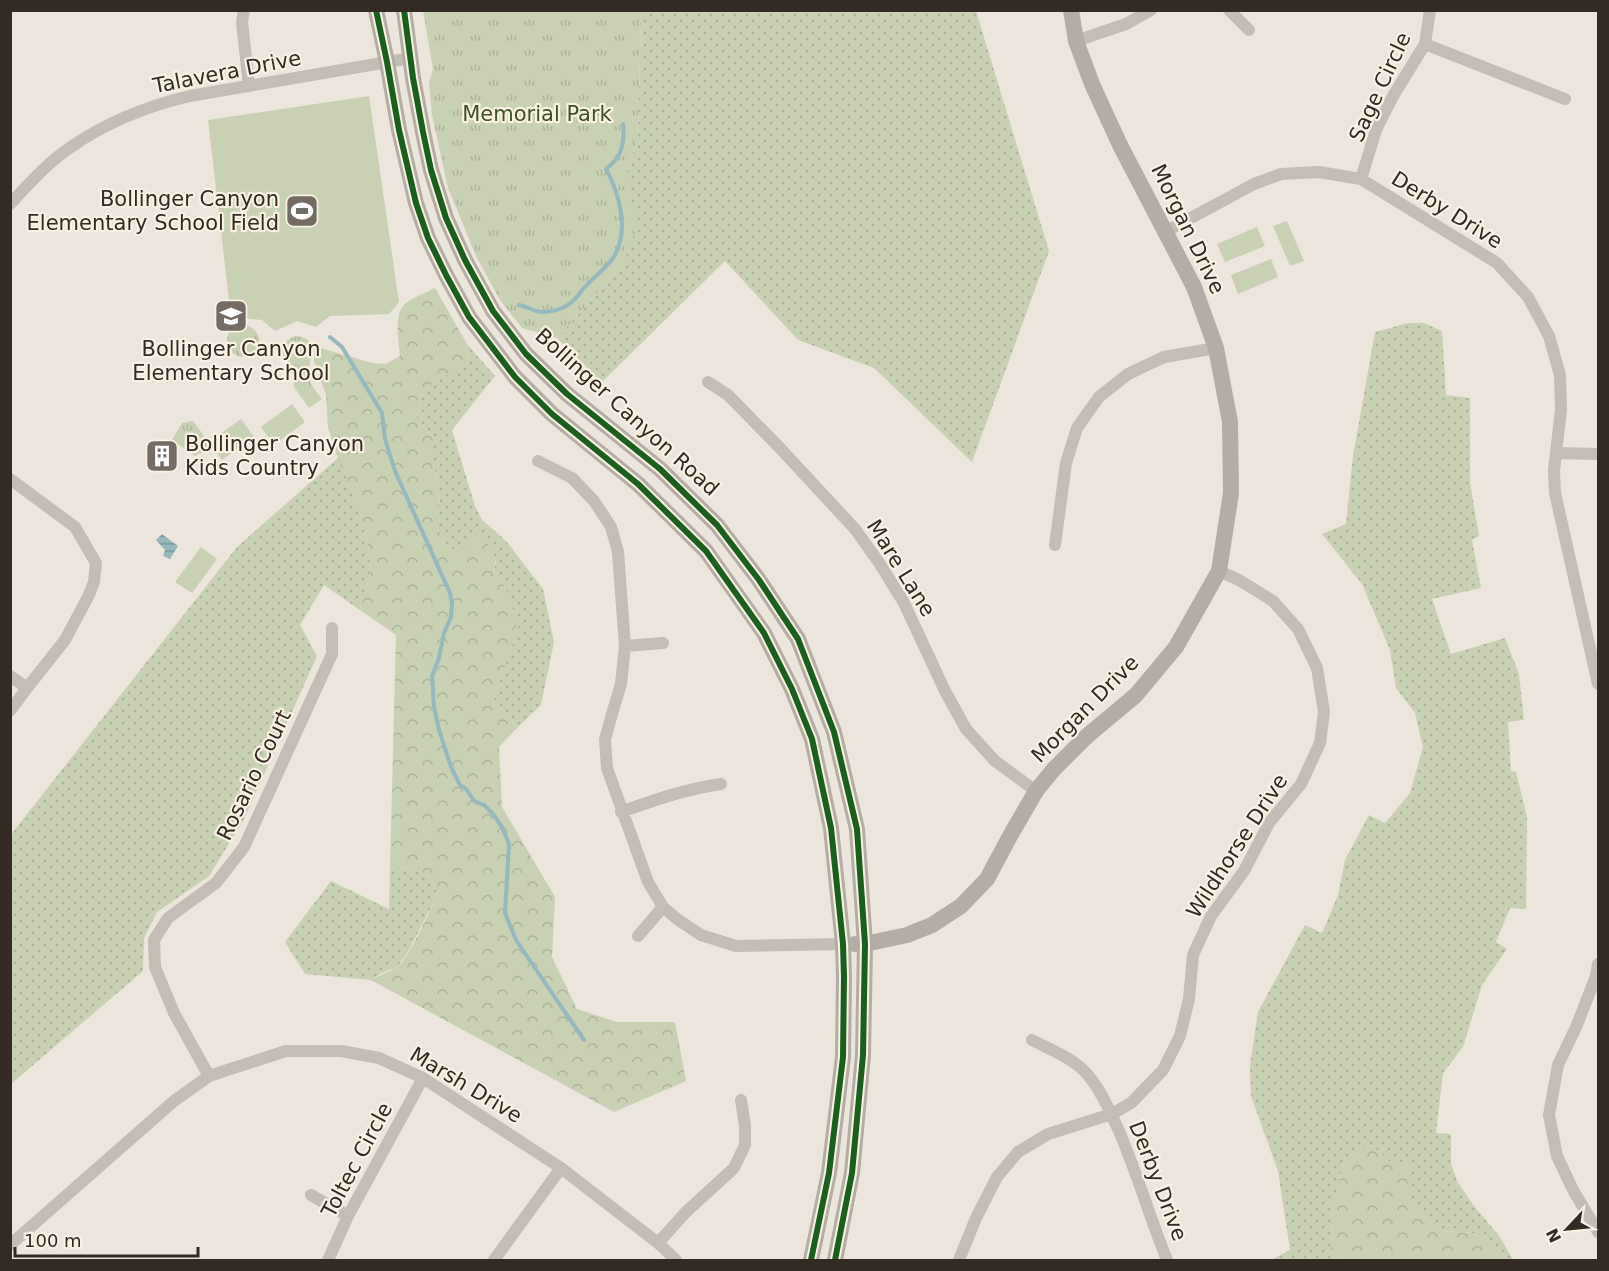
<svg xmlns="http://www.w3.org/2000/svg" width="1609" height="1271" font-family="'DejaVu Sans',sans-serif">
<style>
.grass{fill:url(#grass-dots)}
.forest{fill:url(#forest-crowns)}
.park{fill:url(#park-tufts)}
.pitch{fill:#c8d1b4}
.water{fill:url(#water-rules)}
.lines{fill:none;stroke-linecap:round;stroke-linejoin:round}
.stream{stroke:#97b8bc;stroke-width:4}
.street{stroke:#c3bdb5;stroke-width:12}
.secondary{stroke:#b4ada5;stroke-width:16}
.cycleway-casing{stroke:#f9f1e1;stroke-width:10}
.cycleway{stroke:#1b5e20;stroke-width:6}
.labels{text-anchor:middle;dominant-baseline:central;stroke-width:4.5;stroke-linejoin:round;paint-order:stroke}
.street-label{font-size:21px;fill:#332a24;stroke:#f9f1e1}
.park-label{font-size:21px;fill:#3d5227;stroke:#f9f1e1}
.poi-label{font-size:21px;fill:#332a24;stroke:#f9f1e1;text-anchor:end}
</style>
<defs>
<pattern id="grass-dots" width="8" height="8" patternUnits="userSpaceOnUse" patternTransform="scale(1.5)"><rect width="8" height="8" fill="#c8d1b4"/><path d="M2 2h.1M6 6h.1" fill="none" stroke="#acb49b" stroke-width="1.8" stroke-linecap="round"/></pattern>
<pattern id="forest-crowns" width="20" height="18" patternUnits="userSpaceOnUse" patternTransform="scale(1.5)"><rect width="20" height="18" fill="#c8d1b4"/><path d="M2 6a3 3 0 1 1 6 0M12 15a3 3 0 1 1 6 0" fill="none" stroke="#acb49b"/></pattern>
<pattern id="park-tufts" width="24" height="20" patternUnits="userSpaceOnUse" patternTransform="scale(1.5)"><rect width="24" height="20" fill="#c8d1b4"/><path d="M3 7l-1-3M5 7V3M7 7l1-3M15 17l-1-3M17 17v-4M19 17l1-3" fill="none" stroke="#acb49b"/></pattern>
<pattern id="water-rules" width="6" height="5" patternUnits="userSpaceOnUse" patternTransform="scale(1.5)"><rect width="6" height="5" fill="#97b8bc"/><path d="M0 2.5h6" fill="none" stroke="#7c9699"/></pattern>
</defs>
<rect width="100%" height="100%" fill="#ebe5db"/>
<path class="grass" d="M641 11H976L1049 251 972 462 874 368 798 340 725 261 602 382 557 338 623 264 636 227 626 174 638 138Z
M1408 323H1424L1442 331 1446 395 1470 398V483L1479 536 1472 540 1481 588 1432 599 1451 654 1505 638 1519 674 1524 720 1508 722 1511 771 1516 772 1527 817 1526 909 1510 908 1496 942 1507 949 1482 985 1463 1047 1443 1073 1436 1133 1451 1134V1163L1457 1181 1474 1206 1500 1237 1513 1260H1509L1494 1246 1474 1233 1441 1231 1418 1213 1407 1198 1388 1161 1379 1151 1346 1156C1335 1191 1331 1213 1331 1250L1341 1260H1271L1290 1250 1278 1171 1251 1096 1250 1065 1258 1012 1305 925 1322 933 1338 895 1345 860 1369 815 1385 823 1410 793 1423 747 1415 713 1396 688 1390 650 1362 584 1322 534 1346 524 1353 456 1375 332Z
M467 344 495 376 452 430 475 506 482 520 506 541 543 589 554 642 541 705 517 728 494 699 501 677 506 588 494 572 496 561 467 549 445 545 435 521 440 502 433 463V438L417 418 421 392 435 382 468 360Z
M338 458 350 485 365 529 371 570 360 610 324 585 300 625 317 656 243 821 209 876 157 912 144 938 143 971 11 1084 10 838 13 832 237 547Z
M390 866C413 870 431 868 438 894L408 952 397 967 380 974 371 980 305 974 285 942 331 881 389 909Z"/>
<path class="forest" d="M435 288 467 344 468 360 461 368 435 382 421 393 417 418 433 438V463L440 502 435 521 445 545 467 549 475 533C491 546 498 550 494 572L506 588 517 622 512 648 501 677 494 699 517 728 499 747 502 807 555 897 552 957 577 1009 617 1022H675L686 1081 614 1112 371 980C379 975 388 973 396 968 409 959 430 910 438 894 431 868 413 870 390 866L396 635 360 610 371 570 365 529 350 485 341 467 328 428 326 395 314 361V346L372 363 386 364 400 356C399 342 393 314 405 304 413 297 426 293 435 288Z
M1371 1146 1379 1151 1388 1161 1405 1162C1416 1176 1413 1183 1407 1198L1418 1213 1441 1231 1474 1233 1494 1246 1509 1260H1341L1331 1250C1331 1213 1335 1191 1346 1156Z"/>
<path class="park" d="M423 11H641L638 138 626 174 637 227 623 264 557 338 522 328 500 300 476 256 448 188 432 115 429 83 433 69Z
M227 341a16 16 0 1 1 32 0a16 16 0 1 1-32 0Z
M297 336C324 340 305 363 309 379 311 386 318 394 322 399L309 408 294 387 293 366C277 357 279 340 297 336Z
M193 421 202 433 210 448 195 456 172 440 182 423Z"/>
<path class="pitch" d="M369 96 399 302 389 314 330 316 316 327 297 321 275 331 262 320 231 317 208 120Z
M1287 221 1304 261 1290 266 1273 226Z
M1257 227 1265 246 1225 262 1217 244Z
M1271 259 1278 277 1238 294 1231 275Z
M292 404 305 422 274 445 261 427Z
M241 419 254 437 222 460 209 442Z
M201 547 217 559 192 593 175 582Z"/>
<path class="water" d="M162 534 178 546 170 559 163 556 165 550 156 540Z"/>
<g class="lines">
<path class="stream" d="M519 305C525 306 530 309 536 311 549 314 566 309 575 299 579 295 582 289 587 285 595 276 606 268 613 258 630 232 620 195 606 169 622 157 625 143 623 124
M330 337 342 347 382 413 385 439 395 471 450 593 452 603 451 617 444 633 439 658 432 676 434 707 439 730 451 767 460 785 466 789 474 801 484 805 493 814 502 827 509 844 505 913 516 940 524 952 584 1040"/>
<path class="street" d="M244 10 242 22 249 86
M1229 10 1249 30
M1076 41 1126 24 1151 10
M1425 44 1565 99
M1361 179 1376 130 1393 96 1425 44 1430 10
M10 204C29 184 48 162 71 147 107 122 147 106 190 96L411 58
M1165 232 1254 184 1281 174 1319 172 1361 179 1497 263 1528 297 1549 336 1560 375 1561 410 1554 470 1555 493 1598 684
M708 382 728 395 779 447 855 529 880 564 904 603 945 691 966 729 995 761 1036 791
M1556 453 1598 454
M538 461 572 478 594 501 611 527 618 552 625 646 621 684 612 714 605 739 607 768 648 882 663 907 677 919 701 935 736 946 843 944
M10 479 75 527 96 563 94 582 89 595 65 640 27 688 10 711
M1055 545 1066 463 1077 428 1099 397 1128 374 1164 357 1216 348
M625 646 663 643
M10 676 27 688
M621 812C654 800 686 789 721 784
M638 936 663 907
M1598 964 1596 976 1577 1025 1558 1065 1549 1115 1557 1156 1573 1190 1598 1232
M1032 1040C1051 1050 1073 1058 1087 1074 1101 1090 1110 1112 1119 1131 1137 1173 1150 1218 1167 1260
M209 1076 174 1013 155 967 154 940 168 918 216 883 244 847 332 654V628
M311 1195 348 1216
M658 1243 686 1212 734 1168 745 1145V1126L741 1100
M10 1245 174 1101 209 1076 286 1051H341L379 1058 423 1078 561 1168 658 1243 676 1260
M328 1260 348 1216 423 1078
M494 1260 561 1168
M959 1260 976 1218 997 1177 1018 1152 1048 1134 1112 1114 1131 1103 1163 1070 1180 1036 1189 999 1193 955 1211 916 1244 871 1269 823 1301 784 1320 743 1324 712 1317 668 1298 629 1273 601 1239 580 1219 571"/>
<path class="secondary" d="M376 10 387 62 399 130 416 203 428 238 446 275 469 317 515 377 552 414 638 484 706 551 764 633 792 689 812 739 831 828 843 944 844 977 843 1057 829 1173 811 1260
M404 10 413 78 423 132 431 170 446 218 465 260 493 311 526 354 567 394 660 469 717 525 759 580 798 639 834 732 857 829 865 944 863 1055 852 1173 835 1260
M855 944H865L907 935 932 925 961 906 987 879 1010 836 1036 791 1053 770 1087 736 1136 695 1176 647 1219 571 1231 493 1230 422 1216 348 1194 287 1120 145 1092 84 1076 41 1071 10"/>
<g class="cycleway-casing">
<path id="cycleway" d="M376 10 387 62 399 130 416 203 428 238 446 275 469 317 515 377 552 414 638 484 706 551 764 633 792 689 812 739 831 828 843 944 844 977 843 1057 829 1173 811 1260
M404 10 413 78 423 132 431 170 446 218 465 260 493 311 526 354 567 394 660 469 717 525 759 580 798 639 834 732 857 829 865 944 863 1055 852 1173 835 1260"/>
</g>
<use href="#cycleway" class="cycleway"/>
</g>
<defs>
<g id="stadium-square" transform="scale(1.725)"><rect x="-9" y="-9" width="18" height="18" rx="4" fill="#736b64" stroke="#f9f1e1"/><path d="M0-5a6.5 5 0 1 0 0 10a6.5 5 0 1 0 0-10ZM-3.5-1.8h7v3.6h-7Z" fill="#fff"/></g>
<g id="school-square" transform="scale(1.725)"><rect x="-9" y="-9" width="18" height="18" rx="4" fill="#736b64" stroke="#f9f1e1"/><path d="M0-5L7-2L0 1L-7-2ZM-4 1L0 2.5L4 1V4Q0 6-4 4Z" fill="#fff"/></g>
<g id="building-square" transform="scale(1.725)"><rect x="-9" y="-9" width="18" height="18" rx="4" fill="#736b64" stroke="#f9f1e1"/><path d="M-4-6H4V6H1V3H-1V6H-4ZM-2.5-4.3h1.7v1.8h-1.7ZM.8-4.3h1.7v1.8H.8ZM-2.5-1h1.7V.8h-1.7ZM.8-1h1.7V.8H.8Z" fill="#fff"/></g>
</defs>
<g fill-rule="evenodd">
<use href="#stadium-square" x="302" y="211"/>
<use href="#school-square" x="231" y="316"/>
<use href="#building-square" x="162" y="456"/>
</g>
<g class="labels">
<g class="street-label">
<text transform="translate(227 72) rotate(-11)">Talavera Drive</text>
<text transform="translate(1380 87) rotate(-65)">Sage Circle</text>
<text transform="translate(1447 210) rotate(32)">Derby Drive</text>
<text transform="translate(1188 229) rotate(64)">Morgan Drive</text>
<text transform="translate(627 412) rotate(42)">Bollinger Canyon Road</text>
<text transform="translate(901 568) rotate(58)">Mare Lane</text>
<text transform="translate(1085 709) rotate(-45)">Morgan Drive</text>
<text transform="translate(254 775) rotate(-64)">Rosario Court</text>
<text transform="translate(1237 846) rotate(-57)">Wildhorse Drive</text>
<text transform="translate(466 1085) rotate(31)">Marsh Drive</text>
<text transform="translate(357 1160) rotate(-62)">Toltec Circle</text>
<text transform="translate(1158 1181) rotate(69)">Derby Drive</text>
</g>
<g class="park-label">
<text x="537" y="114">Memorial Park</text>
</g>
<g class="poi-label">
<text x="279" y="199">Bollinger Canyon<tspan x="279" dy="24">Elementary School Field</tspan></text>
<text x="231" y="349" text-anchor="middle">Bollinger Canyon<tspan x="231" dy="24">Elementary School</tspan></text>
<text x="185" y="444" text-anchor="start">Bollinger Canyon<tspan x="185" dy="24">Kids Country</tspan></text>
</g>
</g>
<rect width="1609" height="1271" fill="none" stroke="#332a24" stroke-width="24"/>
<g transform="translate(1567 1229) rotate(244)" stroke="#f9f1e1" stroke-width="4.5" paint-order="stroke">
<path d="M0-4.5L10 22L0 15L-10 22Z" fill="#332a24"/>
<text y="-9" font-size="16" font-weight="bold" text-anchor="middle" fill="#332a24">N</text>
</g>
<path d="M15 1247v9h183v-9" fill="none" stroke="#332a24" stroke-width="3"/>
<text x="24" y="1247" font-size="18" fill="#332a24" stroke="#f9f1e1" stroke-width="4.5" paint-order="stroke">100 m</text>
</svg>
